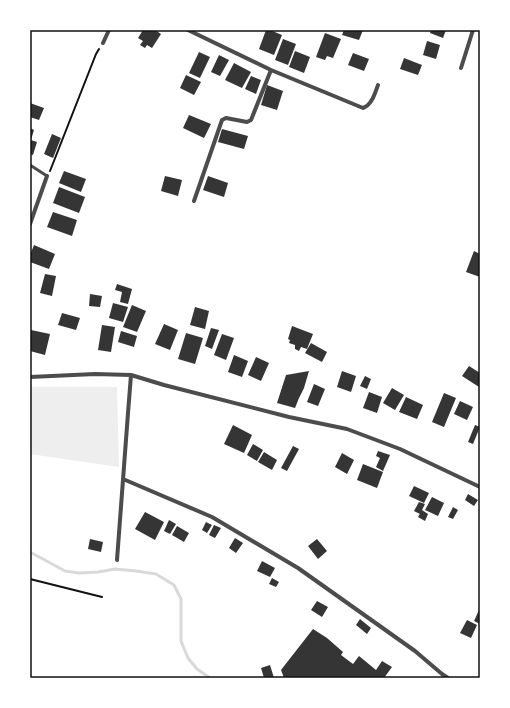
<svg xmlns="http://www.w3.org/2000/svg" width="510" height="708" font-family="Poppins,sans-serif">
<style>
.green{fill:#eee}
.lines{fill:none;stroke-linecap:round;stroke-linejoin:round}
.stream{stroke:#d9d9d9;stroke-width:3}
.building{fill:#353535}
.path{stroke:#111;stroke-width:2}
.service{stroke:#4c4c4c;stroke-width:3}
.minor{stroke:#4c4c4c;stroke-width:4}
.neatline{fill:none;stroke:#111;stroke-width:1.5}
</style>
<rect width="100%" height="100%" fill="#fff"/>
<path class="green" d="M30 387H117L119 467 30 454Z"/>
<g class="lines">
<path class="stream" d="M30 552 65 571 79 573 98 572 115 569 136 571 156 574 174 585 181 599V641L188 658 197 669 210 678"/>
</g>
<path class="building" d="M143 30H155L161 34 152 48 147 45 145 48 140 45 143 41 138 38Z
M266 30H270L282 35 274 55 259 49Z
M344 30H363L359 40 342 35Z
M431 30H446L443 38 430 33Z
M325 33 341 39 333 58 327 56 325 60 316 57Z
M283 39 296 44 288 65 275 60Z
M427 41 440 45 436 59 423 55Z
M295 51 310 57 304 73 289 67Z
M199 52 210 57 200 78 189 73Z
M353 53 369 59 364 71 348 65Z
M219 55 229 60 220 76 211 72Z
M404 58 422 65 418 75 400 69Z
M234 63 251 72 242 88 225 80Z
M186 75 201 82 194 95 180 88Z
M251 76 261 80 256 94 245 89Z
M267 85 283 91 277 110 261 105Z
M30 103 44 108 39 120 30 117Z
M189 115 211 124 204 138 183 128Z
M30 128 34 130 31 140 37 142 33 155 30 154Z
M222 129 248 136 244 149 218 142Z
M52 134 61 138 53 158 44 154Z
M64 171 86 179 81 192 59 183Z
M165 176 182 180 178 196 161 191Z
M208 176 228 183 224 197 203 190Z
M59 187 85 197 79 213 53 203Z
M53 212 77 220 72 236 47 227Z
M34 245 55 254 49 269 30 262V255Z
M474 251 480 254V277L466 272Z
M45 274 56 276 52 296 40 293Z
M117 284 132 289 128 304 120 302 122 292 115 290Z
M90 294 102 296 100 307 89 306Z
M113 303 128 307 123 322 109 318Z
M132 305 146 311 137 332 123 327Z
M195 307 209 311 205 329 190 325Z
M62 313 80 318 76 330 58 325Z
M164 324 178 330 170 350 155 344Z
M102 325 115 327 111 352 98 350Z
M292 326 313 334 307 349 301 347 299 351 295 349V345L289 343 290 340 288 339Z
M211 328 219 330 212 349 205 346Z
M31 330 50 334 45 355 30 351V336Z
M121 331 137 336 134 347 118 342Z
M186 333 203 338 195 364 178 359Z
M222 334 234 338 226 360 214 355Z
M311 343 327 352 322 362 305 353Z
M234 355 248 361 242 377 228 372Z
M256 357 269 363 261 381 248 375Z
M469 366 480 373V385L479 387 462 376Z
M309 371 304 388 299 398 295 408 277 403 286 375Z
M342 371 356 376 351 392 337 387Z
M365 376 371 379 367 389 360 386Z
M314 384 325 389 318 406 307 402Z
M392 388 404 395 395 410 383 403Z
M369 392 382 397 377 413 363 408Z
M444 393 456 398 444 427 432 422Z
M406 397 423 405 417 419 399 412Z
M460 401 473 407 467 420 454 414Z
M233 425 252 435 244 453 224 444Z
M475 425 480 427 473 444 468 442Z
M253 444 263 450 257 461 247 455Z
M293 446 299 449 287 471 281 468Z
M378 451 390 455 383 471 376 467 380 458 376 456Z
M264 452 277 460 272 470 258 462Z
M342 453 354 460 347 474 335 467Z
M363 464 383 472 377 488 357 480Z
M414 486 429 493 424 503 409 496Z
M468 494 478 500 474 506 465 500Z
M432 497 444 503 438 516 425 510Z
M419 502 425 504 420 514 414 511Z
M453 507 458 510 453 519 448 517Z
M422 510 428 514 425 521 418 517Z
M145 512 164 522 155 540 135 529Z
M169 520 176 524 170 534 164 531Z
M206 522 212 525 207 533 202 530Z
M214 525 221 528 215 538 209 535Z
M177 526 189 533 184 542 172 535Z
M235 538 243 543 236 553 229 548Z
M90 539 103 542 101 552 88 549Z
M317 539 327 551 318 559 308 546Z
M262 561 275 568 270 577 257 571Z
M272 578 279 582 276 587 269 584Z
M317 601 328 607 322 617 311 610Z
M479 610 480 611V624L474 621Z
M360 619 371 628 367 634 356 625Z
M467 620 477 625 471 638 460 633Z
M313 629 327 638 343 652 341 655 353 664 359 656 376 670 382 661 392 667 384 678H284L281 670Z
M270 665 274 678H264L261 668Z"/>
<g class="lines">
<path class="path" d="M50 171 96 54 99 49
M30 579 102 597"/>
<path class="service" d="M30 165 47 176"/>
<path class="minor" d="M188 30 271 70 363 108C372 105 375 93 378 85
M103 43 109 30
M461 68 473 30
M194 201 222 120 226 118 247 122 251 120 271 70
M30 224 47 176
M30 377 95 374 131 375 164 385 289 417 347 429 400 449 480 487
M123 479 212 517 298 568 415 651 442 674 448 678
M117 560 128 413 131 375"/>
</g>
<rect width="510" height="708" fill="none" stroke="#ffffff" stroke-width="62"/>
<rect x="31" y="31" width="448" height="646" class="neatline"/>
</svg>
